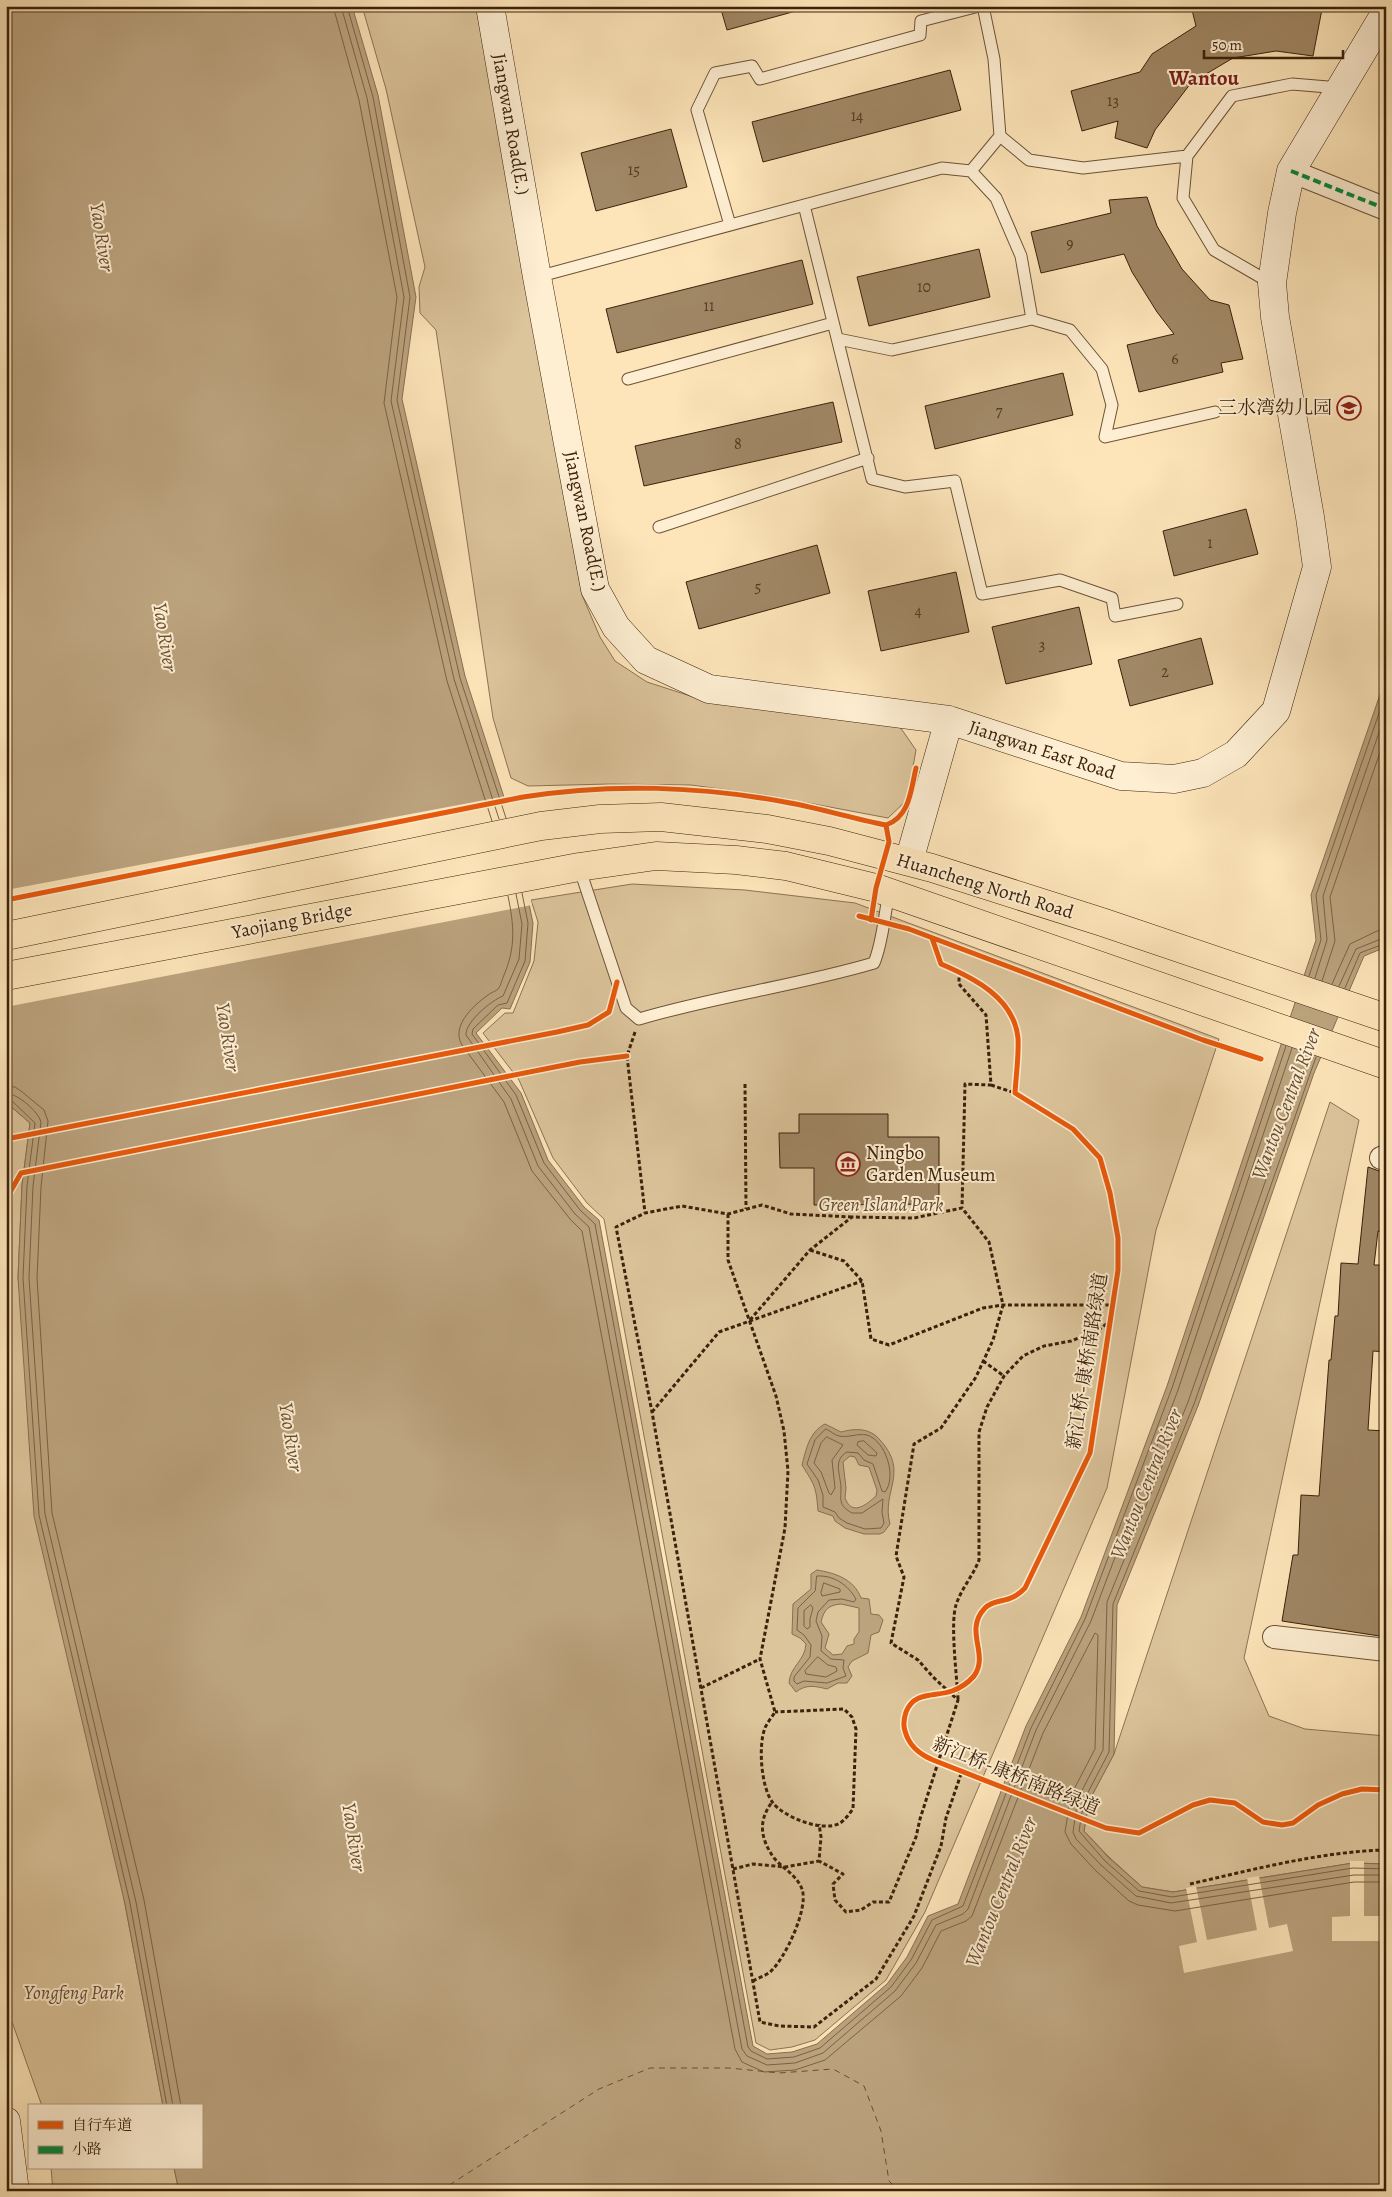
<svg xmlns="http://www.w3.org/2000/svg" width="1392" height="2197" font-family="Alegreya,'Noto Serif SC',serif">
<style>
.green{fill:#dcc49b;stroke:#8c7353}
.water{fill:#bba37e;stroke:#886f50;fill-rule:evenodd}
.pier{fill:#fde5b9}
.lines{fill:none;stroke-linecap:round;stroke-linejoin:round}
.shore{stroke:#7b6244;stroke-width:1}
.ferry{stroke:#684f33;stroke-width:1;stroke-dasharray:6 5;stroke-linecap:butt}
.building{fill:#a08765;stroke:#3b220b}
.lane-casing{stroke:#6c5336;stroke-width:13}
.street-casing{stroke:#6c5336;stroke-width:24}
.secondary-casing{stroke:#3b220b;stroke-width:29}
.primary-casing{stroke:#3b220b;stroke-width:29}
.path{stroke:#3b220b;stroke-width:3;stroke-dasharray:4 2.5;stroke-linecap:butt}
.lane{stroke:#feeed2;stroke-width:11}
.street{stroke:#feeed2;stroke-width:22}
.secondary{stroke:#feeed2;stroke-width:28}
.primary{stroke:#fde5b9;stroke-width:28}
.quiet{stroke:#00873e;stroke-width:4;stroke-dasharray:8 4;stroke-linecap:butt}
.cycleway-casing{stroke:#feeed2;stroke-width:8}
.cycleway{stroke:#e8590c;stroke-width:5}
.labels{text-anchor:middle;dominant-baseline:central;stroke-width:4;stroke-linejoin:round;paint-order:stroke}
.number-label{font-size:16px;fill:#543b22}
.street-label{font-size:19px;fill:#3b220b;stroke:#feeed2}
.poi-label{font-size:19px;fill:#3b220b;stroke:#feeed2;text-anchor:end}
.park-label{font-size:19px;font-style:italic;fill:#634a2f;stroke:#feeed2}
.water-label{font-size:20px;font-style:italic;fill:#684f33;stroke:#feeed2}
.quarter-label{font-size:21px;font-weight:bold;fill:#7a1f14;stroke:#feeed2}
</style>
<rect width="100%" height="100%" fill="#fde5b9"/>
<filter id="stains"><feTurbulence type="fractalNoise" baseFrequency=".004" numOctaves="4"/><feColorMatrix values="0 0 0 0 .2 0 0 0 0 .09 0 0 0 0 .02 0 0 0 .5 -.17"/></filter>
<radialGradient id="worn" r=".72"><stop offset=".6" stop-color="#630" stop-opacity="0"/><stop offset="1" stop-color="#630" stop-opacity=".3"/></radialGradient>
<path class="green" d="M362 6H476L582 595 600 637 615 661 647 682 709 702 900 727 916 750 907 800 888 818 766 795 691 785 609 784 528 786 511 778 493 718 436 330 420 313 419 287 425 267 386 89Z
M632 884 745 890 855 903 1219 1039 1156 1230 1107 1488 925 1912 886 1980 815 2040 792 2047 770 2050 756 2043 604 1219 587 1203 553 1158 519 1080 483 1033 505 1013H513L534 961 538 922 531 900Z
M1330 1102 1359 1120 1244 1658 1269 1716 1305 1729 1386 1736V1864L1353 1863 1173 1892 1142 1887 1109 1857 1084 1831 1089 1801 1114 1754Z
M8 1104 30 1123 22 1185 18 1278 125 1904 163 2106H42L6 2005V1105Z
M51 2168H174L179 2191H53Z"/>
<path class="water" d="M6 6H352L378 95 416 297 402 399 465 676 511 819 533 923 530 962 510 1009 502 1008 476 1033 521 1093 548 1160 584 1207 599 1220 753 2046 767 2054 792 2052 817 2044 887 1984 907 1957 928 1916 958 1904 1026 1726 1081 1617 1167 1386 1316 940 1311 895 1386 677V947L1364 956 1314 1073 1198 1406 1117 1605 1114 1754 1089 1801 1084 1831 1109 1858 1142 1887 1173 1892 1353 1863 1386 1864V2191H179L174 2168H201V2106H163L125 1904 34 1516 18 1278 22 1185 30 1123 8 1104 6 1105Z
M825 1424 841 1432C856 1428 870 1428 880 1440 910 1473 881 1491 890 1524L884 1532 880 1534H864L845 1528 835 1521 833 1516 818 1511C816 1486 815 1486 802 1465 806 1450 809 1432 825 1424ZM850 1456 855 1457 859 1465 869 1467 877 1490 876 1496C865 1506 852 1516 845 1498L846 1488 843 1462Z
M817 1570C835 1573 854 1579 861 1598L869 1599 871 1614 879 1615 883 1620 879 1632 871 1635 868 1653 852 1661 848 1667 852 1676 847 1683H838L827 1689C815 1686 806 1684 796 1692L789 1683C790 1666 805 1661 806 1644L800 1638 792 1634 793 1604 811 1589V1574ZM841 1604 859 1608V1632L854 1639V1644L847 1646 842 1654 833 1655 825 1648 829 1634 821 1622C824 1609 829 1605 841 1604Z"/>
<path class="pier" d="M506 796 513 818 532 905 6 1007V890Z
M1350 1861H1364V1916H1386V1941H1332V1917L1350 1916Z
M1259 1876 1269 1928 1287 1924 1293 1951 1184 1973 1179 1946 1197 1942 1186 1888 1196 1886 1207 1940 1257 1930 1247 1878Z"/>
<g class="lines">
<path class="shore" d="M333 6 359 100 397 297 384 403 447 681 492 821
M341 6 367 98 404 297 391 401 454 679 499 819
M347 6 373 97 410 297 397 400 460 678 506 818
M522 893 528 923 525 961 507 1003 498 1005 473 1029 472 1034 516 1095 544 1163 580 1210 595 1224 748 2047 751 2051 767 2059 794 2057 820 2048 891 1987 911 1960 932 1920 963 1906 1031 1728 1085 1619 1172 1388 1286 1046
M516 894 522 924 519 959 503 996C492 1000 465 1022 466 1035L511 1099 538 1166 575 1214 589 1227 742 2049 747 2056 767 2065 795 2063 823 2053 895 1991 916 1963 936 1925 963 1914 968 1909 1036 1730 1091 1621 1178 1390 1292 1048
M508 896C514 925 516 947 504 975 502 979 501 986 498 989 496 991 493 992 491 993 476 1003 450 1025 462 1045L504 1102 532 1171 570 1219 582 1231 735 2049 742 2062 764 2072 795 2070 825 2060 901 1996 922 1968 941 1931 966 1921 972 1916 1043 1733 1095 1633 1098 1635 1095 1749 1071 1795 1065 1832 1071 1844 1096 1871 1129 1901 1138 1905 1175 1911 1354 1882H1386
M1309 976 1321 940 1316 895 1386 693
M1315 978 1327 940 1323 896 1386 712
M1322 981 1335 941 1330 897 1386 735
M1332 984 1350 944 1377 931 1386 929
M1339 986 1356 949 1386 937
M1345 988 1360 953 1386 943
M1310 1054 1188 1402 1107 1602 1103 1750 1078 1798 1073 1832 1076 1839 1101 1865 1136 1896 1171 1903 1354 1875H1386
M1316 1057 1194 1404 1113 1604 1109 1752 1084 1800 1079 1831 1105 1861 1139 1891 1172 1897 1353 1868 1386 1869
M6 1086 15 1087 21 1091 44 1110 48 1121 41 1187 37 1278 52 1513 144 1900 181 2106
M6 1093C18 1094 38 1111 41 1122L33 1186 29 1278 45 1514 136 1902 173 2106
M6 1100 12 1101 35 1123 27 1186 23 1278 39 1515 130 1903 167 2106
M826 1429C831 1431 834 1435 839 1436 848 1438 858 1433 867 1435 886 1441 897 1477 885 1492L882 1491 873 1464 864 1460 858 1453 847 1452C833 1460 840 1473 841 1487 841 1500 838 1505 852 1513H862L883 1499 882 1512 884 1523 881 1528 865 1529 847 1523 839 1518 835 1512 823 1507V1495L818 1480 807 1464 815 1440Z
M827 1437 843 1445 832 1460 835 1488 831 1495 829 1493 821 1472 814 1463 821 1443Z
M864 1441 877 1453 876 1456 868 1455 857 1445 858 1442Z
M817 1576C834 1575 848 1585 856 1599L854 1602 842 1599 829 1600 818 1612 816 1621 822 1636 821 1651 831 1659 844 1660 843 1668 846 1676 827 1683 804 1681 797 1684 794 1681V1677L810 1657 811 1645 804 1635 797 1630 798 1608 815 1591Z
M824 1583 840 1589V1592L822 1596 821 1593Z
M811 1605 813 1608 810 1619V1627L807 1629 804 1626V1611Z
M818 1657 828 1665 836 1667 837 1671 826 1677 806 1674 805 1671Z"/>
<path class="ferry" d="M440 2191 599 2089 650 2068H729L779 2073 833 2069 864 2086 881 2131 889 2181 899 2191"/>
</g>
<path class="building" d="M720 6H796V11L727 30Z
M1191 6H1300L1322 9 1313 56 1276 51 1233 58 1191 83 1155 130 1147 148 1115 138 1118 121 1082 131 1071 91 1140 72 1152 54 1196 26Z
M950 70 961 110 763 162 752 122Z
M671 129 687 187 596 211 581 153Z
M1147 197 1157 226 1182 269 1210 300 1229 305 1243 359 1221 363 1223 372 1139 392 1127 345 1174 334 1157 312 1132 272 1124 254 1041 273 1031 232 1111 213 1109 200Z
M979 249 990 297 869 326 857 277Z
M802 260 813 304 617 353 606 309Z
M1063 373 1073 415 935 449 925 406Z
M833 402 842 442 644 486 635 446Z
M1246 509 1258 554 1174 576 1163 531Z
M817 545 830 593 699 629 686 582Z
M956 572 969 632 881 651 868 591Z
M1079 607 1092 664 1006 684 992 627Z
M1201 638 1213 684 1130 706 1118 660Z
M799 1114H888V1137H939V1204L814 1205V1168H780L779 1133H799Z
M1368 1167 1379 1171 1386 1170V1232L1378 1231 1374 1265H1386V1352L1373 1351 1368 1430 1386 1431V1637L1282 1621 1293 1555H1298L1301 1495 1319 1496 1329 1360H1331L1335 1316H1338L1341 1263 1358 1264Z"/>
<g class="lines">
<g class="lane-casing">
<path id="lane" d="M983 6 994 59 1000 136 1029 160 1083 168 1187 156 1232 96 1292 84 1340 88
M1187 156 1183 198 1214 250 1271 283
M804 205 872 479 905 487 955 481 982 594 1060 580 1112 598 1115 616 1177 604
M730 225 697 110 715 73 752 66 760 79 920 35 921 21 979 6
M537 277 942 168 971 171 1000 136
M1032 319 1070 330 1102 369 1112 405 1105 437 1215 412
M838 339 892 350 1032 319 1021 256 996 198 971 171
M628 379 833 323
M659 527 868 458
M579 867 626 1008 639 1019C716 996 796 986 874 963 883 941 884 916 889 893"/>
</g>
<g class="street-casing">
<path id="street" d="M1291 171 1386 209
M1381 1158 1386 1156
M1274 1637 1386 1650"/>
</g>
<g class="secondary-casing">
<path id="secondary" d="M490 6 537 277 595 589 616 627 646 660 709 689 949 720 909 861
M949 720 1121 776 1174 779 1203 773 1236 754 1276 711 1317 567 1310 517 1275 317 1272 283 1282 213 1291 171 1386 12
M6 2121 15 2191"/>
</g>
<g class="primary-casing">
<path id="primary" d="M6 936 541 826 600 819 661 817 767 829 829 841 932 868 1102 922 1386 1018
M6 976 579 867 656 856 736 860 786 866 876 888 1386 1065"/>
</g>
<path class="path" d="M959 971V984L986 1015 991 1085 965 1084 962 1208
M635 1032 627 1056 645 1213
M745 1084 746 1209
M991 1085 1015 1093
M728 1214V1260L776 1396 784 1431 788 1471 785 1528 760 1659 775 1712C772 1717 767 1723 765 1728 758 1745 761 1788 773 1803 784 1817 823 1833 840 1823 845 1820 849 1814 853 1809L856 1729 852 1717 844 1709 775 1712
M852 1217 791 1214 762 1205 728 1214 682 1206 645 1213 616 1227 652 1412 760 2022 779 2026 814 2027 876 1979 914 1916 941 1846 946 1818 962 1771
M810 1250 844 1261 862 1281 871 1339 889 1345 983 1308 1003 1305H1113
M750 1320 810 1250 852 1217 914 1218 962 1208 989 1242 1003 1305 993 1340 976 1377 941 1428 914 1444 896 1556 904 1577 891 1643 918 1660 933 1677 958 1700 920 1819 916 1837 889 1902H873L861 1910 846 1912 835 1900 833 1884 843 1874 819 1861 821 1837 819 1824
M983 1361 1004 1376
M652 1412 719 1332 862 1281
M701 1688 760 1659
M958 1699C957 1677 950 1624 956 1605 961 1589 973 1576 979 1560V1432L987 1407 1004 1376 1023 1356 1044 1346 1071 1341 1100 1329 1110 1321
M733 1869 753 1864 785 1867 819 1861
M1190 1884C1251 1870 1324 1851 1386 1850
M753 1981C758 1978 765 1976 770 1972 785 1959 809 1908 802 1889 796 1874 783 1869 774 1858 760 1838 758 1821 772 1802"/>
<use href="#lane" class="lane"/>
<use href="#street" class="street"/>
<use href="#secondary" class="secondary"/>
<use href="#primary" class="primary"/>
<path class="quiet" d="M1291 171 1386 209"/>
<g class="cycleway-casing">
<path id="cycleway" d="M6 900 523 797C610 783 703 786 790 803 823 809 854 819 886 825 910 817 911 789 916 768
M859 916 909 929 1203 1040 1261 1059
M871 920 876 888 889 842 886 825
M932 938 941 964C974 978 1014 998 1018 1038 1019 1056 1016 1075 1015 1093L1073 1129 1100 1158 1110 1193 1118 1238V1270L1090 1453 1025 1588C1022 1591 1018 1595 1013 1597 1004 1602 993 1600 985 1608 963 1631 990 1654 974 1676 968 1683 960 1688 952 1691 935 1697 914 1691 906 1712 904 1718 903 1725 905 1731 909 1746 919 1754 933 1760L1106 1828 1139 1833 1193 1805 1210 1800 1235 1803 1263 1822 1282 1825 1293 1823 1318 1805 1342 1794 1362 1789 1386 1790
M6 1139 557 1032 588 1025 609 1012 617 982
M6 1244 9 1194 21 1173 580 1062 627 1056"/>
</g>
<use href="#cycleway" class="cycleway"/>
</g>
<defs>
<g id="school-ring" transform="scale(1.25)"><circle r="9.5" fill="#feeed2" stroke="#8f2418" stroke-width="1.5"/><path d="M0-5L7-2L0 1L-7-2ZM-4 1L0 2.5L4 1V4Q0 6-4 4Z" fill="#8f2418"/></g>
<g id="museum-ring" transform="scale(1.25)"><circle r="9.5" fill="#feeed2" stroke="#8f2418" stroke-width="1.5"/><path d="M0-6L6-3V-2H-6V-3ZM-5-1h2V3h-2ZM-1-1h2V3h-2ZM3-1h2V3H3ZM-6 4H6V6H-6Z" fill="#8f2418"/></g>
</defs>
<g fill-rule="evenodd">
<use href="#school-ring" x="1349" y="408"/>
<use href="#museum-ring" x="848" y="1164"/>
</g>
<g class="labels">
<g class="number-label">
<text x="1113" y="101">13</text>
<text x="857" y="116">14</text>
<text x="634" y="170">15</text>
<text x="1070" y="244">9</text>
<text x="924" y="287">10</text>
<text x="709" y="306">11</text>
<text x="1175" y="359">6</text>
<text x="999" y="411">7</text>
<text x="738" y="444">8</text>
<text x="1210" y="543">1</text>
<text x="758" y="587">5</text>
<text x="918" y="611">4</text>
<text x="1042" y="645">3</text>
<text x="1165" y="672">2</text>
</g>
<g class="street-label">
<text transform="translate(511 124) rotate(80)">Jiangwan Road(E.)</text>
<text transform="translate(585 521) rotate(78)">Jiangwan Road(E.)</text>
<text transform="translate(1042 750) rotate(18)">Jiangwan East Road</text>
<text transform="translate(985 886) rotate(17)">Huancheng North Road</text>
<text transform="translate(292 921) rotate(-11)">Yaojiang Bridge</text>
<text transform="translate(1087 1361) rotate(-81)">新江桥-康桥南路绿道</text>
<text transform="translate(1016 1776) rotate(22)">新江桥-康桥南路绿道</text>
</g>
<g class="poi-label">
<text x="1332" y="408">三水湾幼儿园</text>
<text x="866" y="1153" text-anchor="start">Ningbo<tspan x="866" dy="22">Garden Museum</tspan></text>
</g>
<g class="park-label">
<text x="881" y="1205">Green Island Park</text>
<text x="74" y="1993">Yongfeng Park</text>
</g>
<g class="water-label">
<text transform="translate(102 237) rotate(81)">Yao River</text>
<text transform="translate(165 637) rotate(81)">Yao River</text>
<text transform="translate(228 1037) rotate(81)">Yao River</text>
<text transform="translate(1286 1104) rotate(-69)">Wantou Central River</text>
<text transform="translate(291 1437) rotate(81)">Yao River</text>
<text transform="translate(1146 1484) rotate(-68)">Wantou Central River</text>
<text transform="translate(354 1837) rotate(81)">Yao River</text>
<text transform="translate(1001 1892) rotate(-68)">Wantou Central River</text>
</g>
<g class="quarter-label">
<text x="1204" y="78">Wantou</text>
</g>
</g>
<rect width="1392" height="2197" fill="none" stroke="#fde5b9" stroke-width="25"/>
<rect x="8" y="8" width="1377" height="2182" fill="none" stroke="#3b220b" stroke-width="2.5"/>
<rect x="12" y="12" width="1367" height="2172" fill="none" stroke="#3b220b"/>
<rect x="28" y="2104" width="175" height="65" fill="#feeed2" stroke="#b09c82"/>
<rect x="38" y="2121" width="25" height="8" fill="#e8590c" stroke="#b09c82"/>
<text x="72" y="2130" font-size="15" fill="#3b220b">自行车道</text>
<rect x="38" y="2146" width="25" height="8" fill="#00873e" stroke="#b09c82"/>
<text x="72" y="2154" font-size="15" fill="#3b220b">小路</text>
<path d="M1204 50v8h139v-8" fill="none" stroke="#3b220b" stroke-width="2.5"/>
<text x="1212" y="50" font-size="15" fill="#3b220b" stroke="#feeed2" stroke-width="4" paint-order="stroke">50 m</text>
<rect width="100%" height="100%" filter="url(#stains)"/>
<rect width="100%" height="100%" fill="url(#worn)"/>
</svg>
